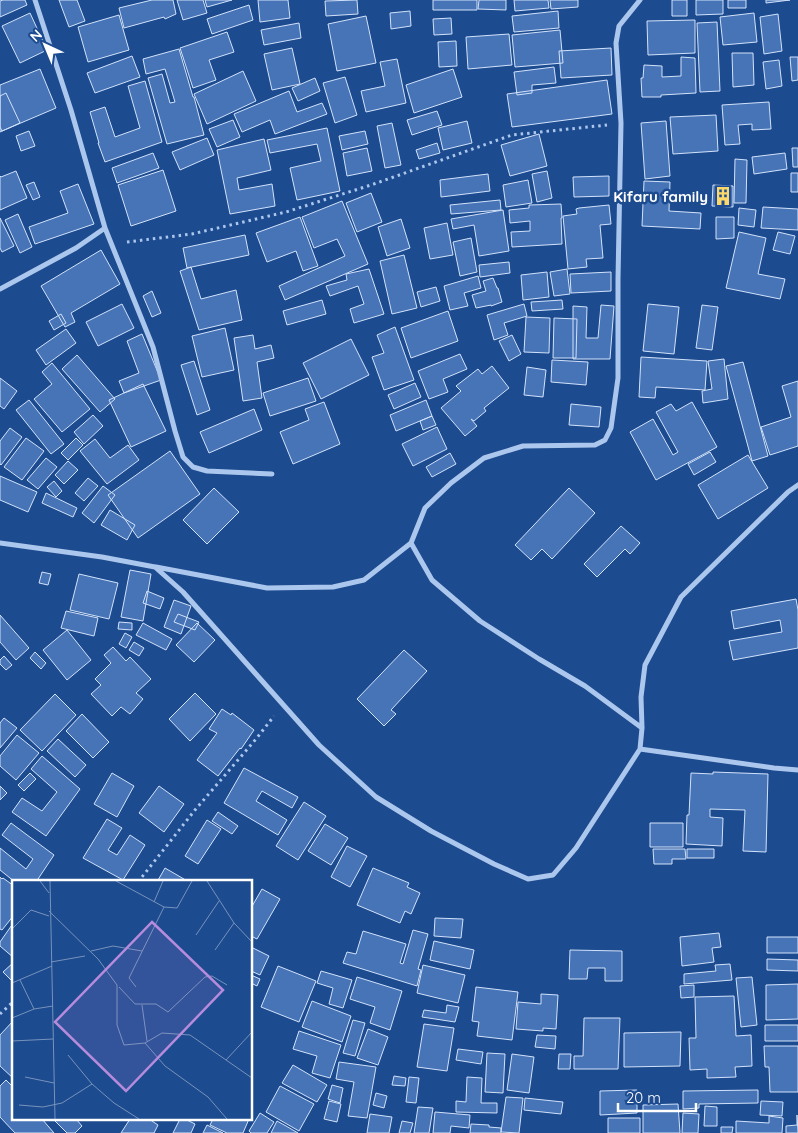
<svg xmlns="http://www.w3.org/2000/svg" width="798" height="1133" font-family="Quicksand,sans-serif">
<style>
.building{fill:#4674b7;stroke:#d2e2fa}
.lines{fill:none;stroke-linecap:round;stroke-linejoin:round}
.path{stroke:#acc7ed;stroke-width:3;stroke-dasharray:2.5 4;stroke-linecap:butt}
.street{stroke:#acc7ed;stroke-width:5}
.labels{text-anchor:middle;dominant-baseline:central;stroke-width:5;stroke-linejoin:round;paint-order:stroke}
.poi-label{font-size:15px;font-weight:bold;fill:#fff;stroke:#1d4b8f;text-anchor:end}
.inset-road{fill:none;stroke:#7793bc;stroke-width:1}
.view{fill:#b68bdc;fill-opacity:0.15;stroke:#b68bdc;stroke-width:2.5}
.inset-edge{fill:none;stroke:#fff;stroke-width:2.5}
</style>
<rect width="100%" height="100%" fill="#1d4b8f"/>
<path class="building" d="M3 0H25L27 5 0 17V1Z
M59 0H77L85 21 69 27Z
M152 0H173L176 14 165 19 164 17 124 28 119 8Z
M177 0H203L207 13 183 20Z
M205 0H232L207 7Z
M258 0H288L290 18 260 22Z
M357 0 358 14 326 16 325 1Z
M433 0H477V10H433Z
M479 0H506V10L478 9Z
M514 0H548L549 8 515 11Z
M550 0H578V7L551 9Z
M672 0H687V16H672Z
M696 0H723V14L696 15Z
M728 0H746V8H728Z
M766 0H790L766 3Z
M249 5 253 20 212 34 207 19Z
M410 11 411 26 391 29 390 13Z
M558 11 559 28 514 32 512 16Z
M30 13 47 50 20 63 2 26Z
M754 13 757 42 723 45 720 17Z
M778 14 782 51 764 54 760 17Z
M119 15 129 50 88 62 78 27Z
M366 16 376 63 337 71 328 24Z
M451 18 452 34 434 35 433 19Z
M695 20V53L648 55 647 21Z
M717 22 720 91 700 92 697 23Z
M299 23 301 38 264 45 261 30Z
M560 30 563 63 515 67 512 35Z
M227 32 234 52 209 60 216 80 193 88 180 48Z
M509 34 512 65 468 69 466 37Z
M456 41 457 66 439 67 438 42Z
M292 48 300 84 272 90 264 54Z
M611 48 612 75 561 78 559 51Z
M179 49 193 97H194L204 135 167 144 148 78 162 74 170 103 175 102 165 69 146 74 143 59Z
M732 53H753L754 85 733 87Z
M132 56 140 77 95 93 87 73Z
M681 57 695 58 696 93 661 95V97H642L641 78H643L644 65 662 66V77L681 76Z
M790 57H798V80L792 81Z
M397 59 406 103 366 112 361 91 385 86 380 62Z
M779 60 782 86 766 89 763 62Z
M554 67 556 83 532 85V93L517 95 514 72Z
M40 69 56 108 2 131 0 127V85Z
M453 69 462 97 414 113 406 85Z
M243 71 256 101 207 124 194 94Z
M345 77 357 115 335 123 323 83Z
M315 78 320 91 298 101 292 88Z
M607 80 612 114 512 127 507 94Z
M145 81 162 142 105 162 98 143H99L90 112 105 107 115 137 140 128 128 86Z
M289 91 297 112 322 103 327 114 275 134 270 120 242 132 234 114Z
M6 93 20 123 0 132V96Z
M769 102 771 129 752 130V124L738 125 740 144 725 145 722 105Z
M437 111 442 125 412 135 407 120Z
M716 115 718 151 673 154 670 117Z
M233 120 240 137 217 147 209 129Z
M467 121 472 143 443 150 438 128Z
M666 121 670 176 645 179 641 123Z
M392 123 401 165 385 168 377 126Z
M327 128 340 191 297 200 290 168 321 161 317 144 270 153 267 140Z
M29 131 35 146 21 151 16 136Z
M365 131 368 144 342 150 339 136Z
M539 134 547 166 510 176 501 145Z
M207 138 214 155 180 170 172 152Z
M264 139 271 170 237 178 239 190 272 184 275 206 230 214 217 150Z
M437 143 440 153 419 159 416 150Z
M367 148 372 171 347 176 343 153Z
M792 148H798V167H793Z
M153 153 159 168 117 183 112 168Z
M785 153 787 169 754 174 752 157Z
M735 159 747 160 746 203H734Z
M163 170 176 211 131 226 118 185Z
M16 171 27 198 0 210V176L1 177Z
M547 171 552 198 537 202 532 174Z
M791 173H798V192H791Z
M488 174 490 191 441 197 440 180Z
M609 176V196L574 197 573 177Z
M528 180 532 203 506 207 503 185Z
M644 181 670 182 669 211 701 213 700 229 642 226Z
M34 182 40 197 33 200 26 185Z
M78 184 94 224 35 244 29 227 68 213 60 191Z
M713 185 733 186V207L712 206Z
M371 193 382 222 357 232 346 203Z
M500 200 501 210 451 214 450 205Z
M342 201 368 264 285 300 279 286 345 256 337 239 314 248 302 217Z
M561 204 562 218H561L562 244 512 247 511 232 530 231V221L510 223 509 210 529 208V205Z
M609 205 611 224 600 225 603 258 586 259 587 267 568 269 563 216 577 214 576 209 579 208Z
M763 207 798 209V230L761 228Z
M739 208 756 210 754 227 738 225Z
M503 210 509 251 479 256 474 225 453 229 451 219Z
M18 214 32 247 20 253 5 220Z
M300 217 318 266 303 271 296 251 267 262 256 233Z
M716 217H734V238L716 239Z
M0 218 14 246 2 252 0 248Z
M401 219 410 248 387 256 378 227Z
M447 223 453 255 430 259 424 228Z
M739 232 766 238 758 274 785 279 780 299 726 288Z
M778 232 795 236 790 254 773 250Z
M245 235 249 255 187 268 183 248Z
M471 238 477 272 460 276 453 242Z
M101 250 120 284 71 313 75 322 65 327 41 286Z
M404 255 417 308 392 314 380 261Z
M509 262 510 273 480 277 479 265Z
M191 267 201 299 236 290 242 320 199 330 180 271Z
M369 269 384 314 354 323 350 309 364 304 358 286 330 296 326 286 347 280 346 274Z
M567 269 570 294 554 296 550 272Z
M547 272 549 297 523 300 521 275Z
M611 272V291L571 293 570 274Z
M478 276 481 288 464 293 468 306 450 310 444 286Z
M493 278 497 288H498L502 302 491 306V305L476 308 472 295 486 291 483 281Z
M436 287 440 301 421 307 417 292Z
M152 291 161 313 152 317 143 296Z
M322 300 326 314 287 325 283 311Z
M562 300 563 309 532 311 531 302Z
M122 304 134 328 98 346 86 322Z
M524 304 527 316 504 323 508 335 494 340 487 315Z
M648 304 679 307 674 354 643 351Z
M601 305 614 306 610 359H573V306L587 307 586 338H598Z
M702 305 718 307 712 350 696 348Z
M448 311 458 341 411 358 401 328Z
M61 314 66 323 54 330 49 321Z
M526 317 550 318 549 353 524 352Z
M554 318 577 319 576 358H553Z
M395 327 414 380 384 390 372 357 384 353 377 335Z
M225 328 234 370 202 377 192 336Z
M66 329 76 343 46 365 36 350Z
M142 334 161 380 124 393 119 381 139 373 127 341Z
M253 335 255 349 271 345 274 358 257 362 262 398 243 401 234 338Z
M512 335 521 354 509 361 499 341Z
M351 339 369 375 321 399 303 363Z
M460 354 467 369 443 379 448 392 429 399 418 371Z
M77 355 115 399 100 412 62 369Z
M641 357 707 361 705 390 656 387 655 398 639 397Z
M724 359 728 399 703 403 702 391 712 389 708 361Z
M552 360 588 362 586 385 551 382Z
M194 361 210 410 197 415 181 365Z
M743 362 768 456 752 461 726 366Z
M52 363 90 409 62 432 34 399 52 384 42 372Z
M492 366 509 388 484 408 486 411 474 421 471 419 477 426 465 436 441 408 461 391 456 386 478 369 482 374Z
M527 367 546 370 543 397 524 395Z
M0 378 17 391 4 409 0 406Z
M308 378 316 401 270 416 263 393Z
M798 381V446L770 455 761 427 791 417 782 386Z
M415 383 421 397 394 409 388 395Z
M143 384 166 431 131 447 109 400Z
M29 400 64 444 51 454 16 410Z
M426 400 432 416 396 431 390 415Z
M324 402 340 444 293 464 280 432 309 420 305 409Z
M692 402 717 447 656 480 630 432 653 419 673 455 678 452 656 412 671 404 676 411Z
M571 404 601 407 599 427 569 425Z
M254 409 262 430 209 453 200 432Z
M93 415 103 426 84 444 74 432Z
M432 416 436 425 423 430 420 421Z
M437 427 447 449 413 466 402 444Z
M10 428 22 437 1 465 0 464V441Z
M26 438 44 451 22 480 4 467Z
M76 438 83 445 68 460 61 453Z
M95 439 110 458 128 445 139 460 107 484 80 451Z
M170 451 200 494 138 538 108 495Z
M710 452 716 462 694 475 688 464Z
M450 453 456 464 432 477 426 467Z
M748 455 768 488 718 519 698 485Z
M46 458 57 467 38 489 27 480Z
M68 461 78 470 64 484 55 475Z
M0 476 37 492 28 512 0 500Z
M88 478 98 486 84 501 75 493Z
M54 481 62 491 56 497 47 487Z
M103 486 115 495 94 523 82 513Z
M214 488 239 512 207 544 183 520Z
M569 488 595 513 552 559 542 549 531 560 515 545Z
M46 493 77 508 73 517 42 503Z
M110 510 135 525 127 540 101 525Z
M621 526 640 543 630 554 625 549 597 577 584 564Z
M130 570 151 574 143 621 121 617Z
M42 572 51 574 48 585 39 583Z
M79 574 118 583 109 619 70 610Z
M147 591 164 598 160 609 143 603Z
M796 599 798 610V648L733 660 729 641 782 632 780 620 734 629 731 611Z
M174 600 191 606 181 634 164 627Z
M66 611 98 618 94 636 61 628Z
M178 614 199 622 195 630 174 622Z
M0 615 29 648 16 660 0 642Z
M119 622 132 623V630L118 629Z
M143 623 172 639 166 650 136 635Z
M197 623 215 640 194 662 176 645Z
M67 630 91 660 67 680 43 650Z
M125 633 132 637 126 648 119 644Z
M134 642 144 648 139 656 129 650Z
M113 647 126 661 130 657 151 679 136 693 143 699 130 714 121 707 112 716 91 694 101 685 95 679 111 663 104 655Z
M404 650 427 671 391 710 396 714 384 726 357 699Z
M35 652 46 663 41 669 30 658Z
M4 656 12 665 6 670 0 664V660Z
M195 693 216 714 190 741 169 719Z
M55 694 76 715 42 751 20 730Z
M222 709 231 715 232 713 254 730 241 749 240 748 218 776 197 760 217 733 209 729Z
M82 714 109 742 93 758 66 731Z
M4 718 17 728 0 748V723Z
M17 735 39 753 16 780 0 766V756Z
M58 739 86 765 75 777 47 751Z
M42 756 80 789 46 836 12 812 22 798 42 811 57 792 31 769Z
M244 768 298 797 292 808 262 791 256 801 287 820 278 835 224 803Z
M713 772 768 774 766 852 743 851 745 810 710 809V817L723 818 722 846 686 844 687 815H689L691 773 713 774Z
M30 773 36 779 24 791 18 785Z
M112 773 134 786 117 817 94 804Z
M0 786 7 793 0 800Z
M159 786 184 804 164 832 139 813Z
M304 802 326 816 298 860 276 846Z
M218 812 238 826 232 834 212 821Z
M107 819 122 828 108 850 117 855 130 835 145 845 123 880 83 858Z
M207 820 221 829 198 864 185 856Z
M11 823 54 855 38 879H39L37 882H15L0 870V848L26 869 33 859 2 835Z
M650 823H683V847H650Z
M325 824 348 838 331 865 308 851Z
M347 846 367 856 350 887 331 877Z
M653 849H685L686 859H672V864H654Z
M687 849H714V858H687Z
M165 868 189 882H157Z
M373 868 409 883 407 887 420 893 411 914 405 911 400 923 357 905Z
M0 877 2 879 3 878 14 886V915L2 930 0 929Z
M262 889 280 899 257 939 251 936V908Z
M435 918 463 919 461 938 434 936Z
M14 922V958L0 946V942Z
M413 930 428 934 418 969 421 970 417 986 343 963 347 952 356 954 363 931 406 944 400 963 403 964Z
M719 933 721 947 712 948 714 962 682 966 680 937Z
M767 937H798V953H767Z
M434 941 474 950 470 969 430 960Z
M251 947 269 956 260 975 251 971Z
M570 950 622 951V981H605V968H588L587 979H569Z
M767 959 798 960V971L767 970Z
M14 962V983L3 972Z
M730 964 732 980 684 984V974L716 971 715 965Z
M423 965 465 975 458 1003 417 993Z
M278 966 316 981 299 1022 261 1007Z
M321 971 352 980 343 1008 329 1004 333 988 317 983Z
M251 975 260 979 257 986 251 983Z
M357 977 402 991 390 1030 370 1023 375 1007 350 999Z
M752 977 757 1025 741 1027 736 978Z
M798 984V1019L766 1020V985Z
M694 985V997L681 998 680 986Z
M476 987 518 992 512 1040 477 1036 479 1022 472 1021Z
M541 994 558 995 556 1029 543 1028V1031L516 1029 518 1002 541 1004Z
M734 996 736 1036 751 1035 752 1066 735 1067 736 1077 707 1078V1069L690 1070 689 1038H696L695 997Z
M312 1001 351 1016 342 1042 302 1027Z
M447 1005 459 1007 455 1022 422 1017 424 1010 446 1013Z
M584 1018H620L618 1069H574V1056H583Z
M14 1020V1079L0 1066V1035Z
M353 1020 365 1023 355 1056 343 1053Z
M424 1024 454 1028 447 1071 417 1067Z
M765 1025H798V1041H765Z
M368 1029 388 1037 378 1065 357 1058Z
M299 1031 341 1045 330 1078 312 1073 317 1056 293 1049Z
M681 1032 680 1066 624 1067V1033Z
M537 1035 556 1036 555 1049 535 1047Z
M764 1046H798V1092H770L769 1067H765Z
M458 1049 483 1052 481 1064 456 1060Z
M487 1053 505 1054 503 1093 485 1092Z
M512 1054 534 1057 529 1093 507 1090Z
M559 1054H571L570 1069H558Z
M339 1062 376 1067 367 1118 348 1116 354 1082 336 1079Z
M293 1065 327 1085 317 1102 282 1083Z
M394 1076 406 1078 405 1086 392 1085Z
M409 1077 419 1078 416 1103 406 1102Z
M467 1077 482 1078 481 1103H497V1113L456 1112V1101L466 1102Z
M6 1080 14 1088V1119H42L54 1133H15L0 1117V1086Z
M332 1085 343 1088 340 1103 328 1099Z
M280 1086 314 1104 299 1131 266 1112Z
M637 1090V1113L600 1115V1091Z
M758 1090V1103L699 1104V1108L683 1109V1091Z
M376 1093 387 1096 384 1108 373 1105Z
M506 1097 523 1098 519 1133 501 1132Z
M525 1098 563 1102 561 1114 524 1110Z
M329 1101 341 1104 337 1122 324 1119Z
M761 1101 783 1102 782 1116 760 1115Z
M678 1104 680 1133H643V1105Z
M705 1106 717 1107V1126H704Z
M418 1107 433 1108 429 1133H414Z
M435 1112 470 1115 469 1128 451 1126 450 1133H433Z
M260 1113 274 1122 267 1133H251L249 1131Z
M683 1113 699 1114 698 1133H682Z
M370 1114 392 1117 389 1133H367Z
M797 1115 798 1133H786V1126L797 1125Z
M769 1116 783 1118 782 1133H736V1121L769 1123Z
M608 1118H640V1133H608Z
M53 1119H76L82 1126 75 1133H67Z
M130 1119H149L158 1125 154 1133H121Z
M180 1119H185L195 1124 191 1133H173Z
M213 1119H249L243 1133H227L210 1125Z
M277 1121 286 1126 298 1133H271Z
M402 1121 413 1123 410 1133H399Z
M471 1124 489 1125V1127L501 1128V1133H470Z
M207 1125 223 1133H203Z
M721 1127H733L732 1133H721Z"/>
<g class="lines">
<path class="path" d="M127 242 192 234 286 212 371 185 512 135 607 125
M138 882 195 810 256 739 274 716
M0 1014 14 1001"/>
<path class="street" d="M35 0 71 110 105 228 153 347 175 431 183 457 193 467 207 471 272 474
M0 289 76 248 105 228
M0 543 102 557 155 567 183 592 319 745 376 797 431 831 494 864 528 879 553 875 576 848 640 749 642 728 641 697 645 665 681 597 788 492 798 485
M411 543 432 580 480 621 539 659 585 686 642 728
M156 567 267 588 333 587 364 580 411 543 425 508 451 483 484 458 523 446 595 445 605 440 611 428 618 378V279L621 123 616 43 619 26 640 0
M640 749 774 768 798 770"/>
</g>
<defs>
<g id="building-bare" transform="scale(1.5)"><path d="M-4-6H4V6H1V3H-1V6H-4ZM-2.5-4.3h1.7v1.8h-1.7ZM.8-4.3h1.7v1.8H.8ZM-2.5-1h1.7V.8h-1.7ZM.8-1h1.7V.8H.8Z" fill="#fcd86b" stroke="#1d4b8f" stroke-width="2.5" paint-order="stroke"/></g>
</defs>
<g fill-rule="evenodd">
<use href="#building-bare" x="723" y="196"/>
</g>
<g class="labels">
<g class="poi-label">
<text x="708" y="196">Kifaru family</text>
</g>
</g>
<g transform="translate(12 880)">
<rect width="240" height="240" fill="#1d4b8f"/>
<path class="inset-road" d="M28 1 37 13M38 1 43 239M104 1 152 27 165 28 180 1M195 1 222 43 240 62M142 22 151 1M37 31 86 79 105 105V145L112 165 133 163 150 153 178 155 240 198M0 49 19 30 37 36M184 55 207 21M203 70 222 43M79 71 101 66 130 71M39 82 73 76M8 100 22 129M0 103 40 86M107 107 123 124H144L156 132 193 97 200 96 215 105M124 107 117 98 152 27M130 125 135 161M0 138 22 129 41 126M0 161 41 159M133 163 153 186 196 217 215 239M56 175 80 204M214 180 240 152M13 197 42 203M7 225 31 227 50 223 80 204 102 223 127 239"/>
<path class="view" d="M140 42 211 110 114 211 43 142Z"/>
<rect width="240" height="240" class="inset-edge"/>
</g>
<g transform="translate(45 45) rotate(316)" stroke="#1d4b8f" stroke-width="4" paint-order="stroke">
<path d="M0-4L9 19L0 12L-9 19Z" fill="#ffffff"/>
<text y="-8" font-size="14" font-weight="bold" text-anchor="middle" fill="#ffffff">N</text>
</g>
<path d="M618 1103v8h78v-8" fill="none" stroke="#ffffff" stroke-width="2.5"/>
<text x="626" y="1103" font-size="15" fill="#ffffff" stroke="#1d4b8f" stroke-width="4" paint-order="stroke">20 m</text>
</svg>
